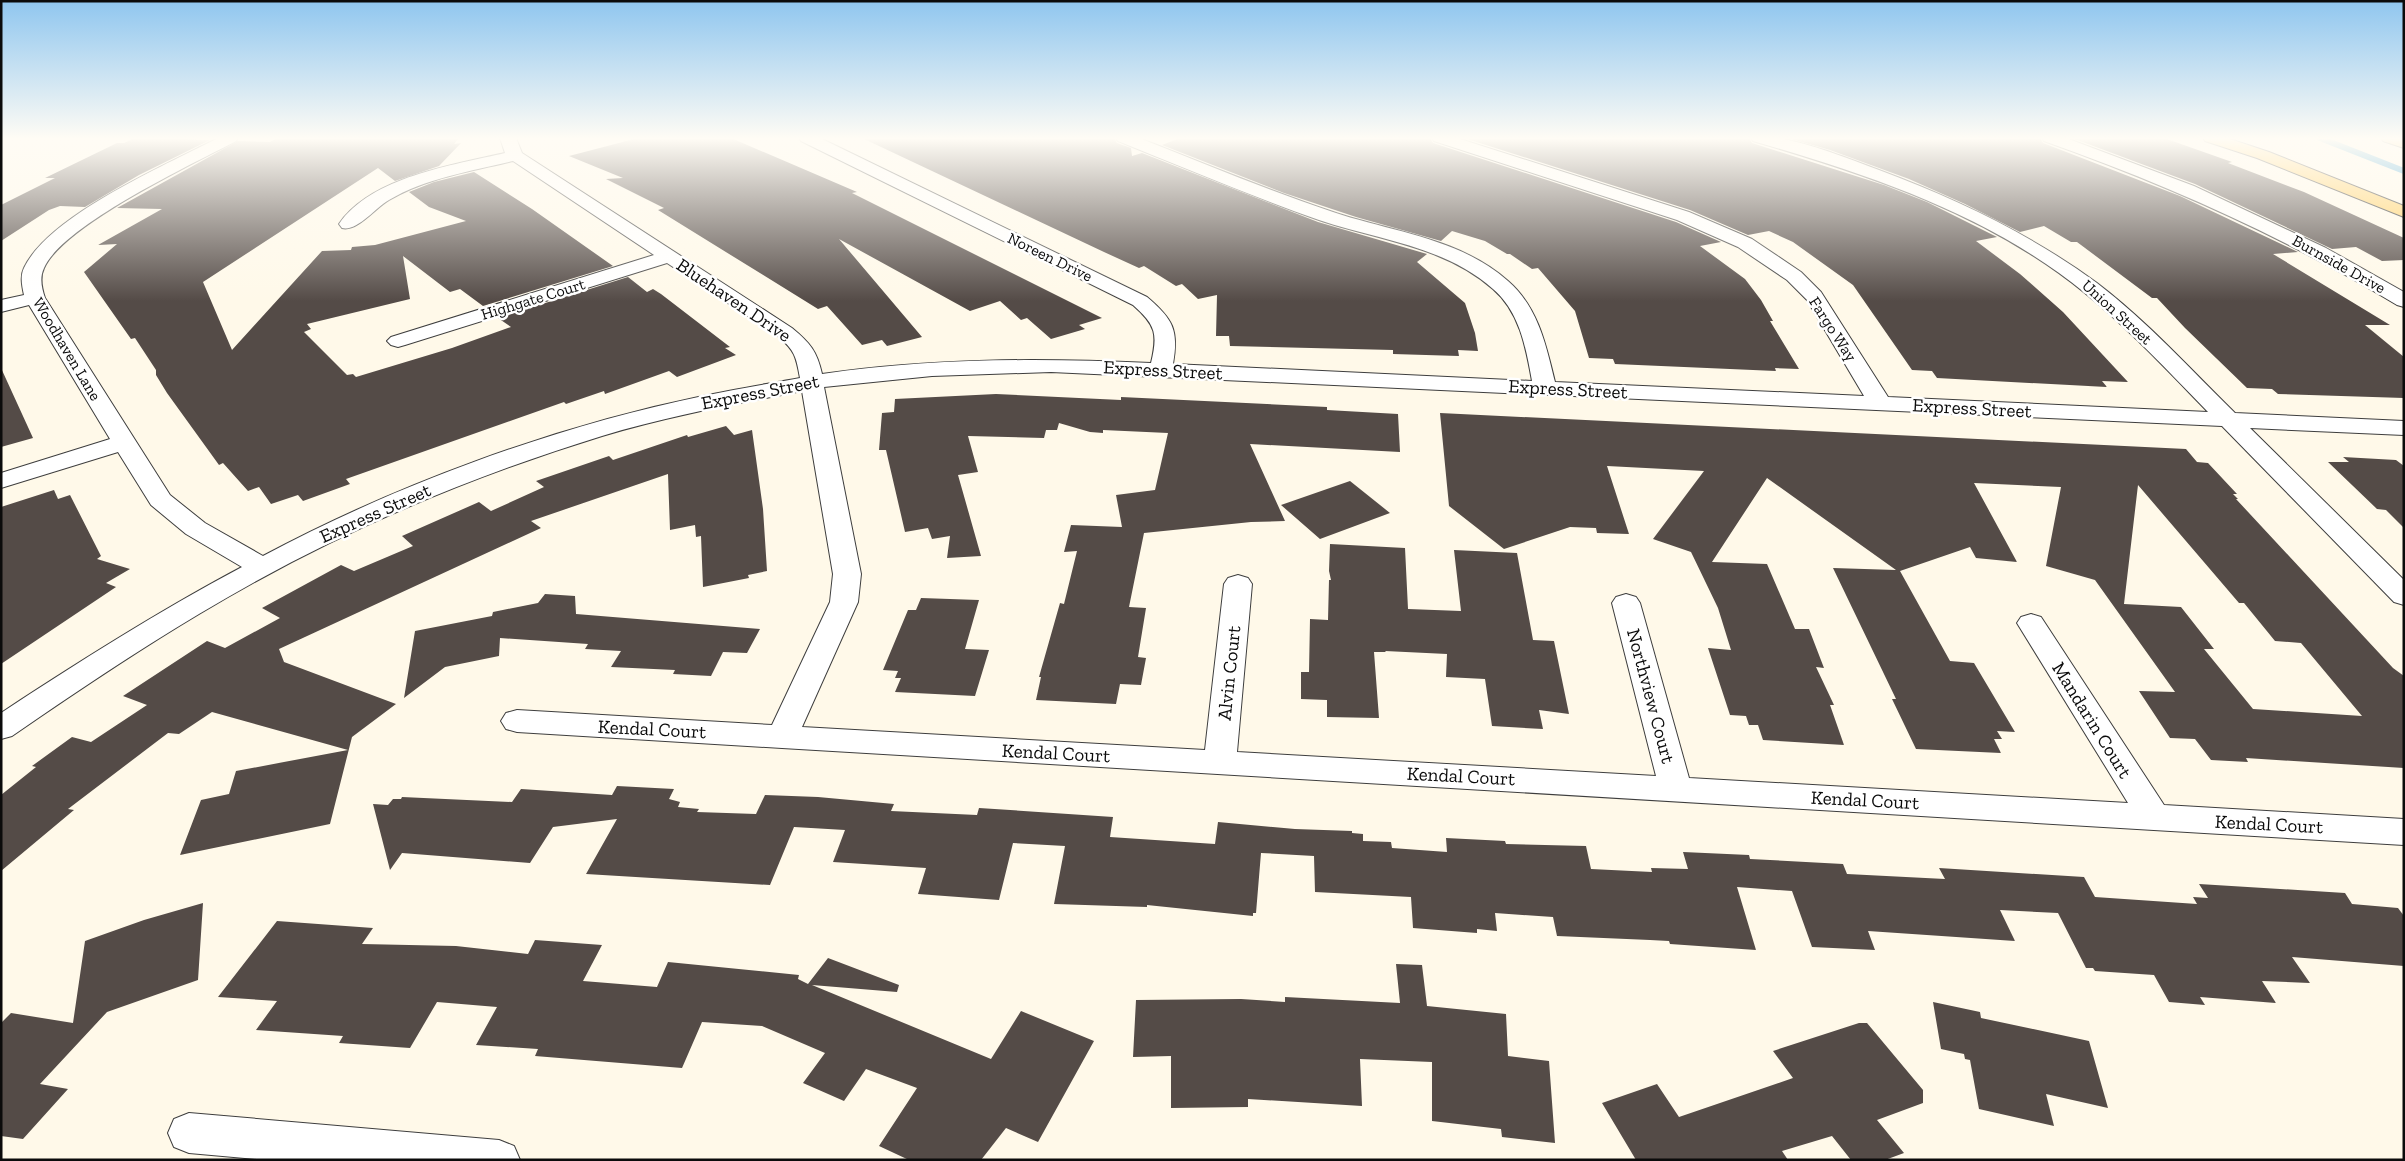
<svg xmlns="http://www.w3.org/2000/svg" width="2405" height="1161" font-family="'Zilla Slab',serif">
<style>
.lines{fill:none;stroke-linecap:round;stroke-linejoin:round}
.stream{stroke:#2e9cd4;stroke-width:6}
.building{fill:#544b47;fill-rule:evenodd}
.street-casing{stroke:#3e3e3e;stroke-width:2}
.primary-casing{stroke:#1c1c1c;stroke-width:2}
.street{fill:#fff;fill-rule:evenodd}
.primary{fill:#ffcc59;fill-rule:evenodd}
.labels{text-anchor:middle;dominant-baseline:central;stroke-width:5;stroke-linejoin:round;paint-order:stroke}
.far-street-label{font-size:16px;fill:#0b0b0b;stroke:#fff}
.street-label{font-size:19px;fill:#0b0b0b;stroke:#fff}
</style>
<rect width="100%" height="100%" fill="#fff9e9"/>
<g class="lines">
<path class="stream" d="M2320 138 2404 171"/>
</g>
<path class="building" d="M135 138 210 140 139 175 85 207 60 206 49 210 1 241V205L55 178H45L117 143H124Z
M277 138H459L454 144 461 143 439 166 395 181 378 168 203 282 232 350 322 251 351 250 352 247 375 245 466 221 429 207 409 192 434 182 474 172 532 209 613 266 483 306 460 289 450 292 403 256 410 299 307 324 311 329 304 332 347 375 353 374 356 377 452 348 511 327 498 318 628 277 647 292 653 289 661 294 730 347 725 348 736 355 677 377 669 371 605 394 604 391 566 404 564 402 346 479 350 484 303 501 298 495 271 504 259 487 248 491 223 463 219 465 167 393 156 375V370L135 338 131 339 84 272 117 244 98 245 162 209 117 208 238 141 270 142Z
M638 138H731L857 192 852 193 1102 318 1079 325 1085 329 1051 339 1027 318 1021 320 1000 301 970 311 839 239 922 337 887 346 882 340 862 345 827 306 818 309 658 210 664 208 606 179 623 178 569 156Z
M862 138H1114L1117 143 1131 148 1132 156 1142 153 1318 222 1427 254 1417 262 1465 303 1475 333 1478 351 1458 350 1459 356 1393 354V350L1230 346 1229 336H1216L1217 295 1198 299 1182 284 1176 286 1144 266 1139 268 1104 252Z
M1180 138H1430L1433 143 1676 222 1721 242 1700 246 1745 279 1761 300 1773 321H1770L1799 369 1775 368 1776 371 1615 364 1613 359 1589 358 1575 311 1538 268 1532 269 1510 254H1507L1485 241 1452 231 1441 241 1356 217 1284 193 1162 145Z
M1464 138H1749L1752 143 1884 185 1927 202 1997 237 1976 241 2020 274 2063 312 2128 382 2102 381 2107 387 1937 378 1932 371 1912 370 1853 285 1793 242 1769 231 1748 235 1690 210Z
M1788 138H2040L2043 143 2180 196 2298 252 2273 254 2390 325H2365L2404 357V398L2278 394 2272 389 2247 388 2185 328 2157 298H2152L2077 242H2071L2044 226 2020 232 1965 204 1909 179 1830 150Z
M2072 138H2164L2232 162 2228 163 2304 192 2404 238V260L2382 261 2356 247 2332 249 2195 184Z
M1 368 33 438 1 447Z
M996 394 1121 400V397L1327 407V410L1398 414 1400 452 1250 444 1285 521 1251 522 1144 533 1129 607 1146 608 1138 657 1146 658 1141 685 1120 684 1116 704 1036 700 1041 677H1039L1060 603 1064 604 1077 551 1064 552 1071 525 1122 527 1116 495 1155 490 1168 433 1103 430V433L1090 432 1059 423 1057 430H1046L1044 438 968 436 978 472 958 475 981 556 947 558 950 536 932 539 928 528 905 532 886 450H879L882 413 894 412 895 399Z
M1440 413 2186 449 2197 462 2208 463 2237 494H2233L2238 499H2236L2393 668 2404 676V768L2246 758 2248 762 2211 760 2195 739 2170 738 2139 691 2175 692 2095 580 2046 566 2061 487 1974 483 2017 562 1976 558 1970 547 1900 571 1950 661 1974 663 2015 732 1997 731 2002 739H1994L2001 753 1916 749 1892 699H1896L1833 568 1896 570 1767 478 1712 562 1767 564 1795 629H1809L1824 668 1816 667 1834 705H1830L1844 745 1763 740 1758 725H1749L1746 716 1730 715 1708 648 1731 650 1718 608 1691 552 1653 539 1704 471 1607 466 1629 534 1597 533 1596 528 1570 527 1504 549 1449 506ZM2138 485 2239 603H2244L2275 641 2301 643 2362 716 2253 709 2204 649H2214L2181 607 2124 604Z
M726 426 734 435 752 430 763 509 767 571 748 575 749 578 703 587 701 536 696 537 695 525 670 530 668 474 531 521 541 528 279 649 284 662 396 704 352 737 330 824 180 855 201 800 229 794 236 771 348 750 212 712 179 734 168 733 68 809 74 810 1 871V795L36 767 32 766 72 737 91 742 147 705 123 696 207 641 225 648 280 618 262 608 341 565 354 571 413 546 402 536 479 502 491 511 544 487 536 481 609 456 613 460 687 435 688 437Z
M2343 457 2396 460 2404 466V528L2386 510 2377 509 2328 462H2349Z
M1350 481 1390 513 1320 539 1281 505Z
M54 490 58 499 70 495 101 556 97 559 130 569 106 583 116 587 1 664V507Z
M1330 544 1405 548 1408 609 1461 611 1454 550 1517 553 1533 640 1554 641 1569 714 1539 710 1543 729 1492 726 1485 679 1446 677 1447 654 1385 651 1386 652H1374L1379 718 1327 717V700L1301 699V672H1309L1310 619 1328 620 1329 580H1331L1329 571Z
M545 594 575 596 576 614 760 629 747 653 723 652 711 676 673 674 675 670 611 667 621 651 585 649 588 644 500 638 499 656 445 667 404 698 415 631 492 616 493 612 538 603Z
M921 598 979 600 965 649 989 650 975 696 895 692 901 678H895L898 671 883 670 908 610H916Z
M617 786 674 789 669 799 680 802 678 807 699 809 697 812 756 814 765 795 818 797 894 804 891 811 977 815 979 808 1113 817 1110 837 1215 844 1218 822 1295 829 1352 831V833L1363 834V841L1391 842 1392 848 1447 852 1446 838 1505 841 1506 844 1586 846 1591 869 1652 872 1651 868 1688 869 1683 852 1749 855 1750 859 1843 864 1847 874 1945 879 1939 868 2084 877 2095 897 2197 904 2193 897 2208 898 2199 884 2345 893 2352 904 2398 908 2404 916V966L2292 957 2310 983 2262 981 2276 1003 2200 997 2205 1005 2169 1002 2154 975 2095 971 2093 968H2086L2058 913 2000 910 2015 941 1868 931 1875 950 1812 947 1792 891 1737 887 1756 950 1670 944 1669 941 1650 940 1557 936 1553 917 1495 913 1497 931 1477 929V933L1413 928 1411 897 1315 892 1314 856 1261 853 1256 913H1253V916L1147 905V907L1054 904 1065 846 1013 843 999 900 918 894 926 868 833 862 845 830 794 827 770 885 586 874 617 819 553 827 530 863 402 853 390 870 373 804 388 805 393 799H401L402 797 512 802 521 789 612 795Z
M203 903 198 980 107 1012 40 1084 68 1089 23 1139 1 1136V1023L11 1013 73 1023 85 941 144 920Z
M277 921 373 928 362 944 456 946 528 954 535 940 602 945 583 981 657 987 668 962 799 975 798 979 808 984 828 958 899 985 897 992 812 985 991 1059 1021 1011 1094 1041 1038 1142 1006 1128 981 1160H909L879 1146 917 1088 866 1069 844 1101 803 1083 825 1053 762 1026 702 1022 682 1068 535 1056 538 1049 476 1045 497 1007 437 1002 410 1048 339 1043 343 1036 256 1030 277 1001 218 997Z
M1396 964 1422 965 1427 1006 1506 1014 1508 1056 1549 1061 1555 1143 1502 1137 1501 1129 1432 1121V1062L1360 1059 1362 1106 1248 1099V1107L1171 1108V1056L1133 1057 1136 1000 1241 999 1285 1002V997L1400 1003Z
M1933 1002 1980 1012 1981 1018 2089 1041 2108 1108 2046 1094 2054 1126 1979 1109 1970 1060 1965 1059 1964 1054 1941 1049Z
M1859 1023H1867L1923 1090V1103L1877 1120 1904 1153 1885 1160H1851L1832 1136 1782 1151 1788 1160H1636L1602 1103 1657 1084 1679 1117 1793 1078 1773 1051Z"/>
<g class="lines">
<g class="street-casing">
<path id="street" d="M218 138H238L236 141C191 165 63 225 44 268 39 278 42 289 45 298L170 495 205 523 263 556C398 484 553 427 703 396 735 389 768 384 800 378 796 356 795 351 778 336L667 263 405 345 398 347 391 345 387 341 391 337 654 255 513 161C472 171 426 178 389 200 375 208 357 232 342 228L339 224C371 177 453 165 505 153L500 138H516L522 153 792 328C810 343 817 351 822 374 931 358 1041 358 1151 363 1158 334 1156 325 1133 305L801 141 799 138H820L1147 297C1173 319 1179 330 1173 364L1532 381C1526 348 1520 312 1493 289 1445 246 1378 240 1319 220 1251 196 1185 168 1118 141L1116 138H1139C1203 163 1267 190 1333 212 1392 232 1460 238 1508 281 1538 307 1546 345 1555 382L1864 396 1807 300 1787 280 1738 247 1677 220 1434 141 1432 138H1457L1689 212 1752 239 1801 272 1821 292 1888 397 2208 412C2168 371 2129 329 2085 293 1990 215 1870 175 1753 141L1751 138C1760 138 1769 137 1778 138 1812 144 1847 158 1879 170 1957 199 2030 234 2097 283 2147 321 2190 369 2235 413L2404 421V435L2250 428 2404 580V605L2394 602 2222 426 1051 372 932 376 824 387 861 574 858 602 802 727 1205 750 1224 584 1228 578 1238 575 1248 578 1252 584 1237 752 1656 776 1612 603 1616 597 1626 594 1636 597 1640 603 1689 778 2128 803 2017 623 2021 617 2031 614 2041 617 2164 805 2404 819V845L782 748 517 732 506 729 501 721 506 713 517 710 772 725 830 602 833 574 802 391C735 404 668 416 602 436 462 479 325 538 199 614 135 652 73 694 12 736L1 739V713C80 661 159 611 242 567L186 534 151 505 118 452 1 488V473L110 439 29 305 1 312V300L24 295C22 286 20 276 24 268 49 215 166 165 218 138Z
M2042 138H2066L2194 186 2326 248 2404 292V307L2397 305C2285 237 2168 185 2044 141Z
M189 1113 499 1140 514 1146 520 1160H267L189 1153 174 1147 168 1133 174 1119Z"/>
</g>
<g class="primary-casing">
<path id="primary" d="M2203 138H2227L2269 152 2404 206V217L2257 158 2205 141Z
M2381 138H2404V148L2383 141Z"/>
</g>
<use href="#street" class="street"/>
<use href="#primary" class="primary"/>
</g>
<linearGradient id="sky" x2="0" y2="1"><stop stop-color="#8fc6ef"/><stop offset="0.46" stop-color="#fffcf5"/><stop offset="1" stop-color="#fffcf5" stop-opacity="0"/></linearGradient>
<rect width="2405" height="301" fill="url(#sky)"/>
<g class="labels">
<g class="far-street-label">
<text transform="translate(1050 257) rotate(26)">Noreen Drive</text>
<text transform="translate(2339 264) rotate(29)">Burnside Drive</text>
<text transform="translate(533 299) rotate(-17)">Highgate Court</text>
<text transform="translate(2117 312) rotate(42)">Union Street</text>
<text transform="translate(1833 329) rotate(57)">Fargo Way</text>
<text transform="translate(67 349) rotate(59)">Woodhaven Lane</text>
</g>
<g class="street-label">
<text transform="translate(734 300) rotate(34)">Bluehaven Drive</text>
<text transform="translate(1163 370) rotate(3)">Express Street</text>
<text transform="translate(1568 389) rotate(3)">Express Street</text>
<text transform="translate(760 392) rotate(-11)">Express Street</text>
<text transform="translate(1972 408) rotate(3)">Express Street</text>
<text transform="translate(375 513) rotate(-24)">Express Street</text>
<text transform="translate(1229 673) rotate(-84)">Alvin Court</text>
<text transform="translate(1651 696) rotate(75)">Northview Court</text>
<text transform="translate(2092 720) rotate(58)">Mandarin Court</text>
<text transform="translate(652 729) rotate(3)">Kendal Court</text>
<text transform="translate(1056 753) rotate(3)">Kendal Court</text>
<text transform="translate(1461 776) rotate(3)">Kendal Court</text>
<text transform="translate(1865 800) rotate(3)">Kendal Court</text>
<text transform="translate(2269 824) rotate(3)">Kendal Court</text>
</g>
</g>
<rect width="2405" height="1161" fill="none" stroke="#0b0b0b" stroke-width="5"/>
</svg>
